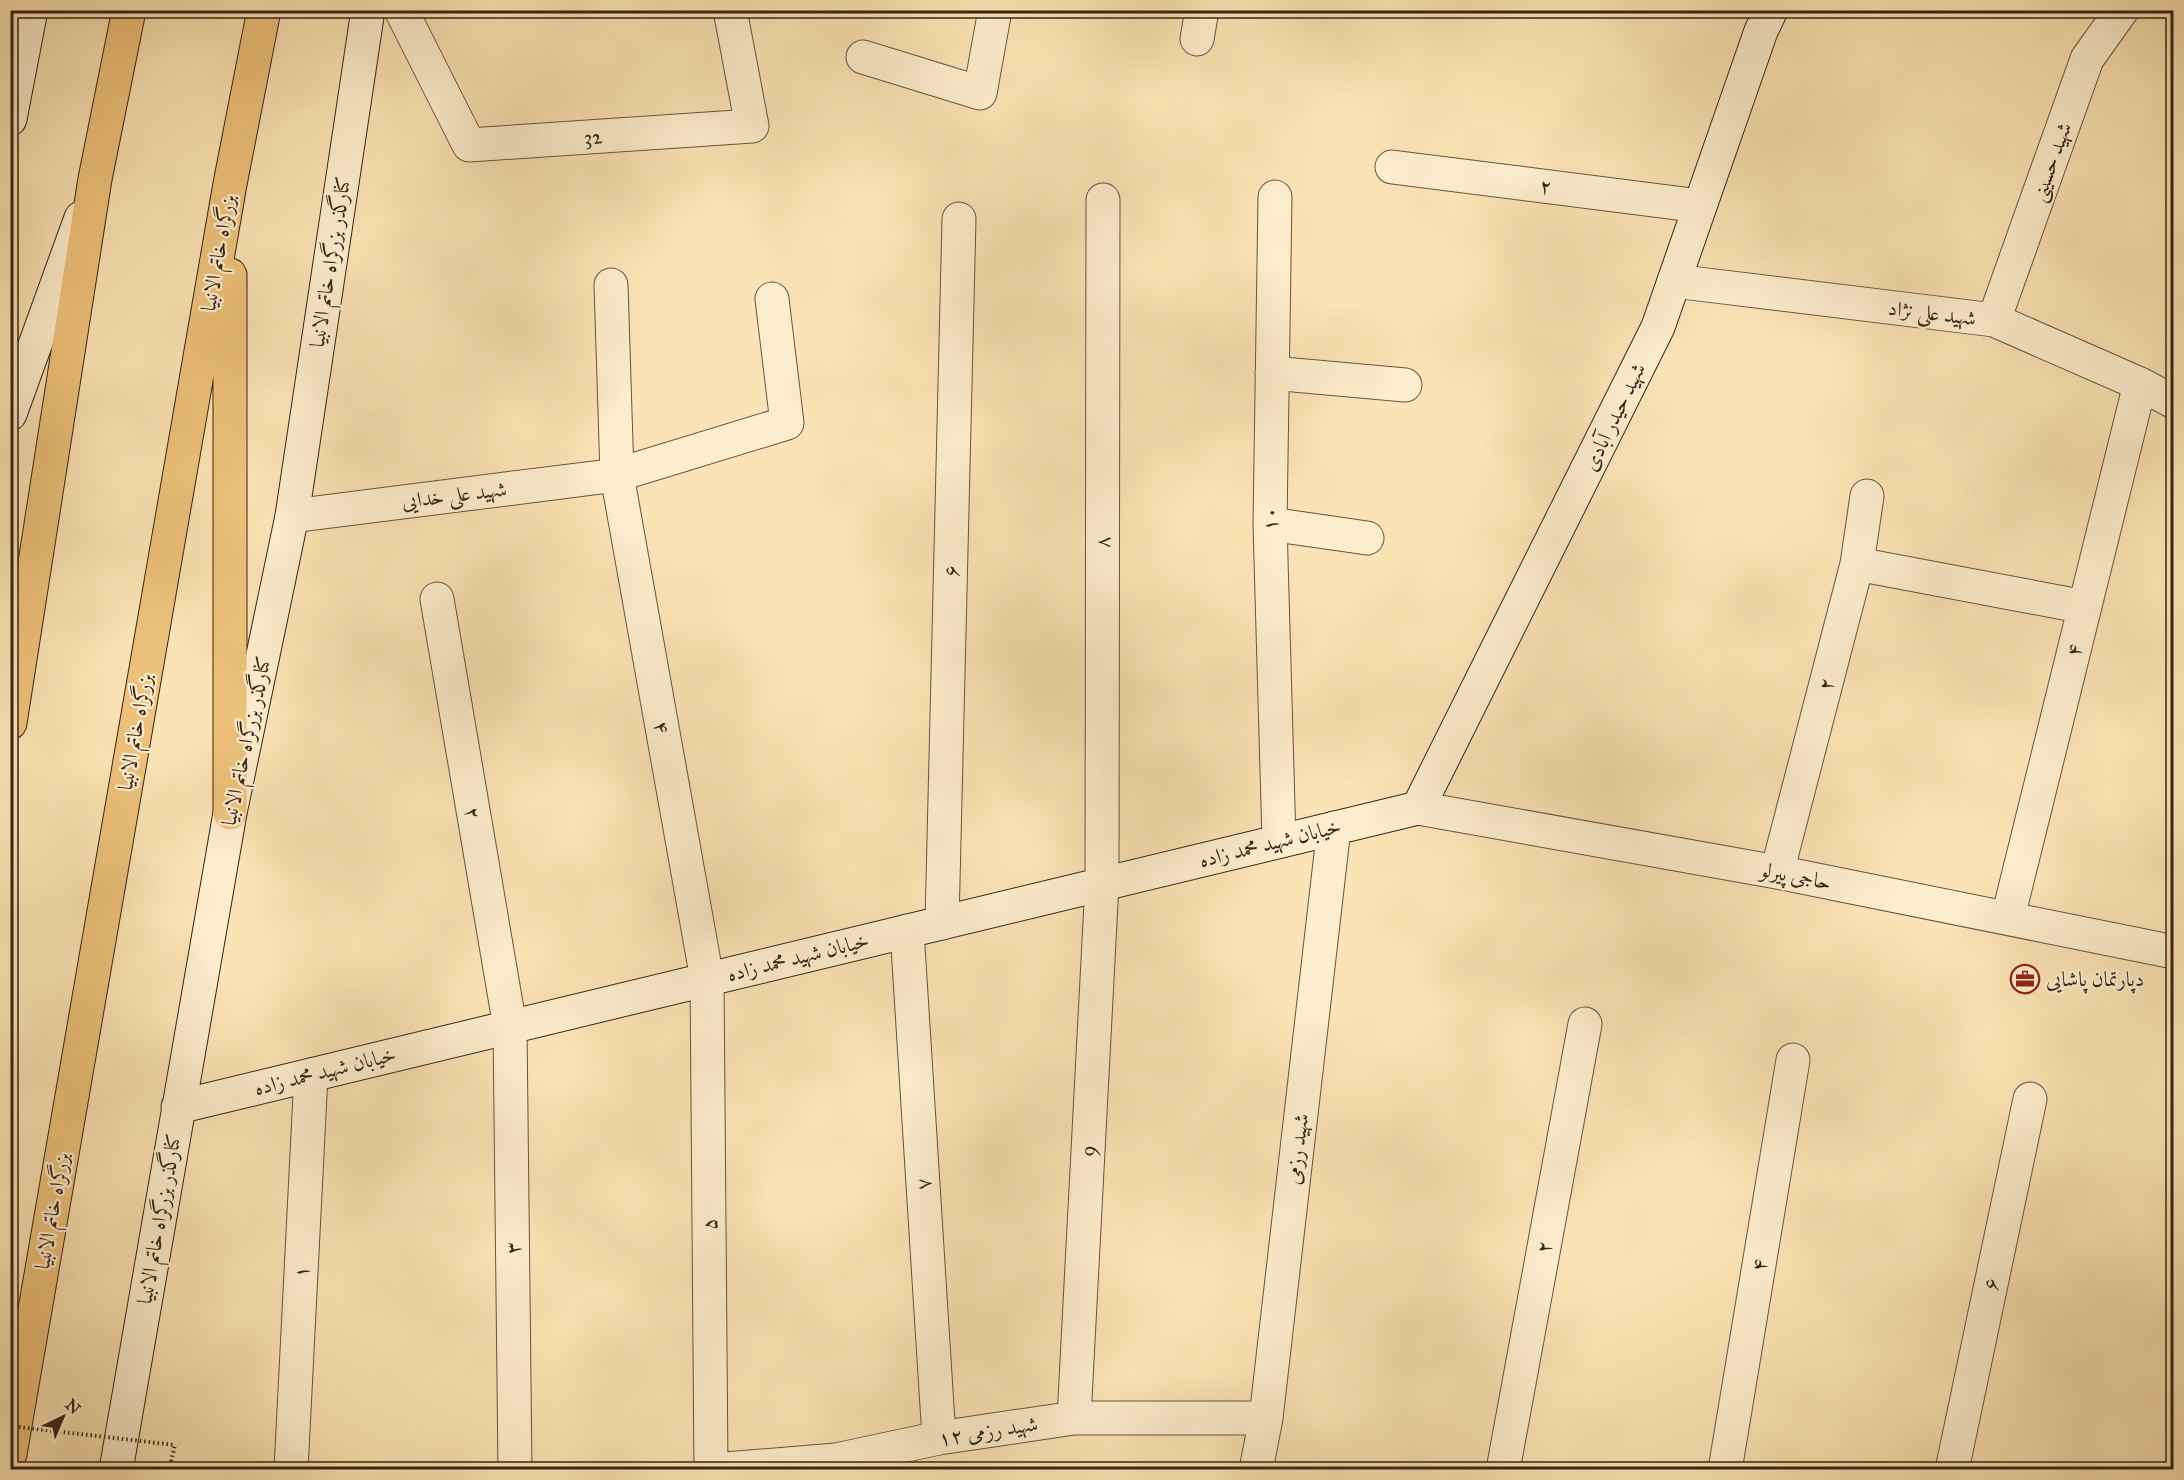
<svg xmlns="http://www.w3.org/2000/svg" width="2184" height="1480" font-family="'IM FELL Great Primer',Amiri,serif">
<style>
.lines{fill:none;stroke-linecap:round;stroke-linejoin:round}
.street-casing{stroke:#69533c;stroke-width:35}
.secondary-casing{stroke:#392314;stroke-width:35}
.highway-casing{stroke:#392314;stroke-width:35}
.path{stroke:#392314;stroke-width:4;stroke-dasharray:1.5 3;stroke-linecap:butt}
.street{stroke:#fcedce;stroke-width:33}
.secondary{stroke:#fcedce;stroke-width:33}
.highway{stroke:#edc27a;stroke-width:33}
.path-bridge{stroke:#392314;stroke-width:4;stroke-dasharray:1.5 3;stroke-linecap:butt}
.labels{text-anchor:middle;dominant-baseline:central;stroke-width:4.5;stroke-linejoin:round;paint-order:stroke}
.street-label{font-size:21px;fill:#392314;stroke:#fcedce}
.poi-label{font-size:21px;fill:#392314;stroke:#fcedce;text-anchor:start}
</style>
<rect width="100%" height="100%" fill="#fae3b4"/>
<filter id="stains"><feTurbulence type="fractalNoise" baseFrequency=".00333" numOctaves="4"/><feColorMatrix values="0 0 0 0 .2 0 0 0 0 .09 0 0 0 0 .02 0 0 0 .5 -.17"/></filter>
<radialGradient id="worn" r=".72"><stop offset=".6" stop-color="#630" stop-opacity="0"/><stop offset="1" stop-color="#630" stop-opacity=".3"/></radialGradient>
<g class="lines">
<g class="street-casing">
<path id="street" d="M401 10 469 145 752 126 730 10
M1197 39 1202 10
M863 57 980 93 995 10
M1392 167 1700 206
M1275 197 1270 524 1279 841
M1674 281 1994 320 2140 384 2174 402
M611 285 617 475 707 979 711 1470
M1994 320 2087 59 2122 10
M1272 373 1405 385
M292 516 617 475 787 423 772 299
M1270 524 1367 538
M1857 564 2085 607
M437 599 510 1027 515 1470
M1418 808 1777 872 2174 952
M1777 872 1857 564 1867 496
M2008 917 2140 384
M942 923 959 219
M907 931 939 1438
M1074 1418 1102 884 1103 200
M291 1470 311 1075
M713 1470 836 1460 939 1438 1074 1418H1266
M1256 1470 1266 1418 1334 828
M1503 1470 1585 1024
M1725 1470 1793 1060
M1952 1470 2030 1099"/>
</g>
<g class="secondary-casing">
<path id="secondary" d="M10 119 31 10
M10 414 81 218
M178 1107 1418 808 1658 327 1761 31 1771 10
M116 1470 230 813 292 516 368 10"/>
</g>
<g class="highway-casing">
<path id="highway" d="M230 275V813
M10 723 95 179 129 10
M10 1454 230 184 264 10"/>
</g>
<path class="path" d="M169 1470 175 1445"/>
<use href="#street" class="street"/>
<use href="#secondary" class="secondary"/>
<use href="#highway" class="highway"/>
<path class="path-bridge" d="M10 1426 175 1445"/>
</g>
<defs>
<g id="office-ring" transform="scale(1.5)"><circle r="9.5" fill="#fcedce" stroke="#8f2418" stroke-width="1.5"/><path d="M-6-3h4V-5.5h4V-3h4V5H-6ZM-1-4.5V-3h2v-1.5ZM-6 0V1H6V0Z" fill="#8f2418"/></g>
</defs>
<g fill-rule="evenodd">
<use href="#office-ring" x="2025" y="979"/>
</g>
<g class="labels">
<g class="street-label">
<text transform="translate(593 137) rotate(-4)">32</text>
<text transform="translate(2051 162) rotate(-70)">شهید حسینی</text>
<text transform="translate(1546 186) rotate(7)">۲</text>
<text transform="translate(218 253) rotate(-80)">بزرگراه خاتم الانبیا</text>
<text transform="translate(330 262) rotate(-81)">کنارگذر بزرگراه خاتم الانبیا</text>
<text transform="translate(1932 313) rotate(7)">شهید علی نژاد</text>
<text transform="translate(1614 417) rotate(-64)">شهید حیدر آبادی</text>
<text transform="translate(454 495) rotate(-7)">شهید علی خدایی</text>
<text transform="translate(1270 519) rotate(-90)">۱۰</text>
<text transform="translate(1102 542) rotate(-90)">۸</text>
<text transform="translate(951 571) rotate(-89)">۶</text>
<text transform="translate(2074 650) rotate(-76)">۴</text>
<text transform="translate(1826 684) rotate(-75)">۲</text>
<text transform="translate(662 727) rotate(80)">۴</text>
<text transform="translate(135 732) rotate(-80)">بزرگراه خاتم الانبیا</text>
<text transform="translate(246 741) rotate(-78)">کنارگذر بزرگراه خاتم الانبیا</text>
<text transform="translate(473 813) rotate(80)">۲</text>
<text transform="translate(1270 843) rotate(-14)">خیابان شهید محمد زاده</text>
<text transform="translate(1796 876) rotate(11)">حاجی پیرلو</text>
<text transform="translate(798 957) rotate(-14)">خیابان شهید محمد زاده</text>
<text transform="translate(325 1071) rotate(-14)">خیابان شهید محمد زاده</text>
<text transform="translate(1297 1149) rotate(-83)">شهید رزمی</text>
<text transform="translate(1088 1151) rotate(-87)">9</text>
<text transform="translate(923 1184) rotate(-94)">۷</text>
<text transform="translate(52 1211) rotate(-80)">بزرگراه خاتم الانبیا</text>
<text transform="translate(159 1219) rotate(-80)">کنارگذر بزرگراه خاتم الانبیا</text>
<text transform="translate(709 1224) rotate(-90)">۵</text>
<text transform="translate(1544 1247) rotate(-80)">۲</text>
<text transform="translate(513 1248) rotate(-91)">۳</text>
<text transform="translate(1759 1265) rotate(-81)">۴</text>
<text transform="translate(301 1272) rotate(-87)">۱</text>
<text transform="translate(1991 1284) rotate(-78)">۶</text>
<text transform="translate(988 1431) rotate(-9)">شهید رزمی ۱۲</text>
</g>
<g class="poi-label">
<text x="2046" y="979">دپارتمان پاشایی</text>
</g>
</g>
<rect width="2184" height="1480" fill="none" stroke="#fae3b4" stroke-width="36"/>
<rect x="12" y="12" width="2160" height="1456" fill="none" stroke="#392314" stroke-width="3"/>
<rect x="18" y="18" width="2148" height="1444" fill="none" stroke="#392314" stroke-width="1.5"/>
<g transform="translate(63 1417) rotate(44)" stroke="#fcedce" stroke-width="4.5" paint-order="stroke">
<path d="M0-4.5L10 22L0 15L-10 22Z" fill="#392314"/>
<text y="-9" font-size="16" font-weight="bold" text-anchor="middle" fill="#392314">N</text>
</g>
<rect width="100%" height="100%" filter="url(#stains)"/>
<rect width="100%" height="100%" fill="url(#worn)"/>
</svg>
